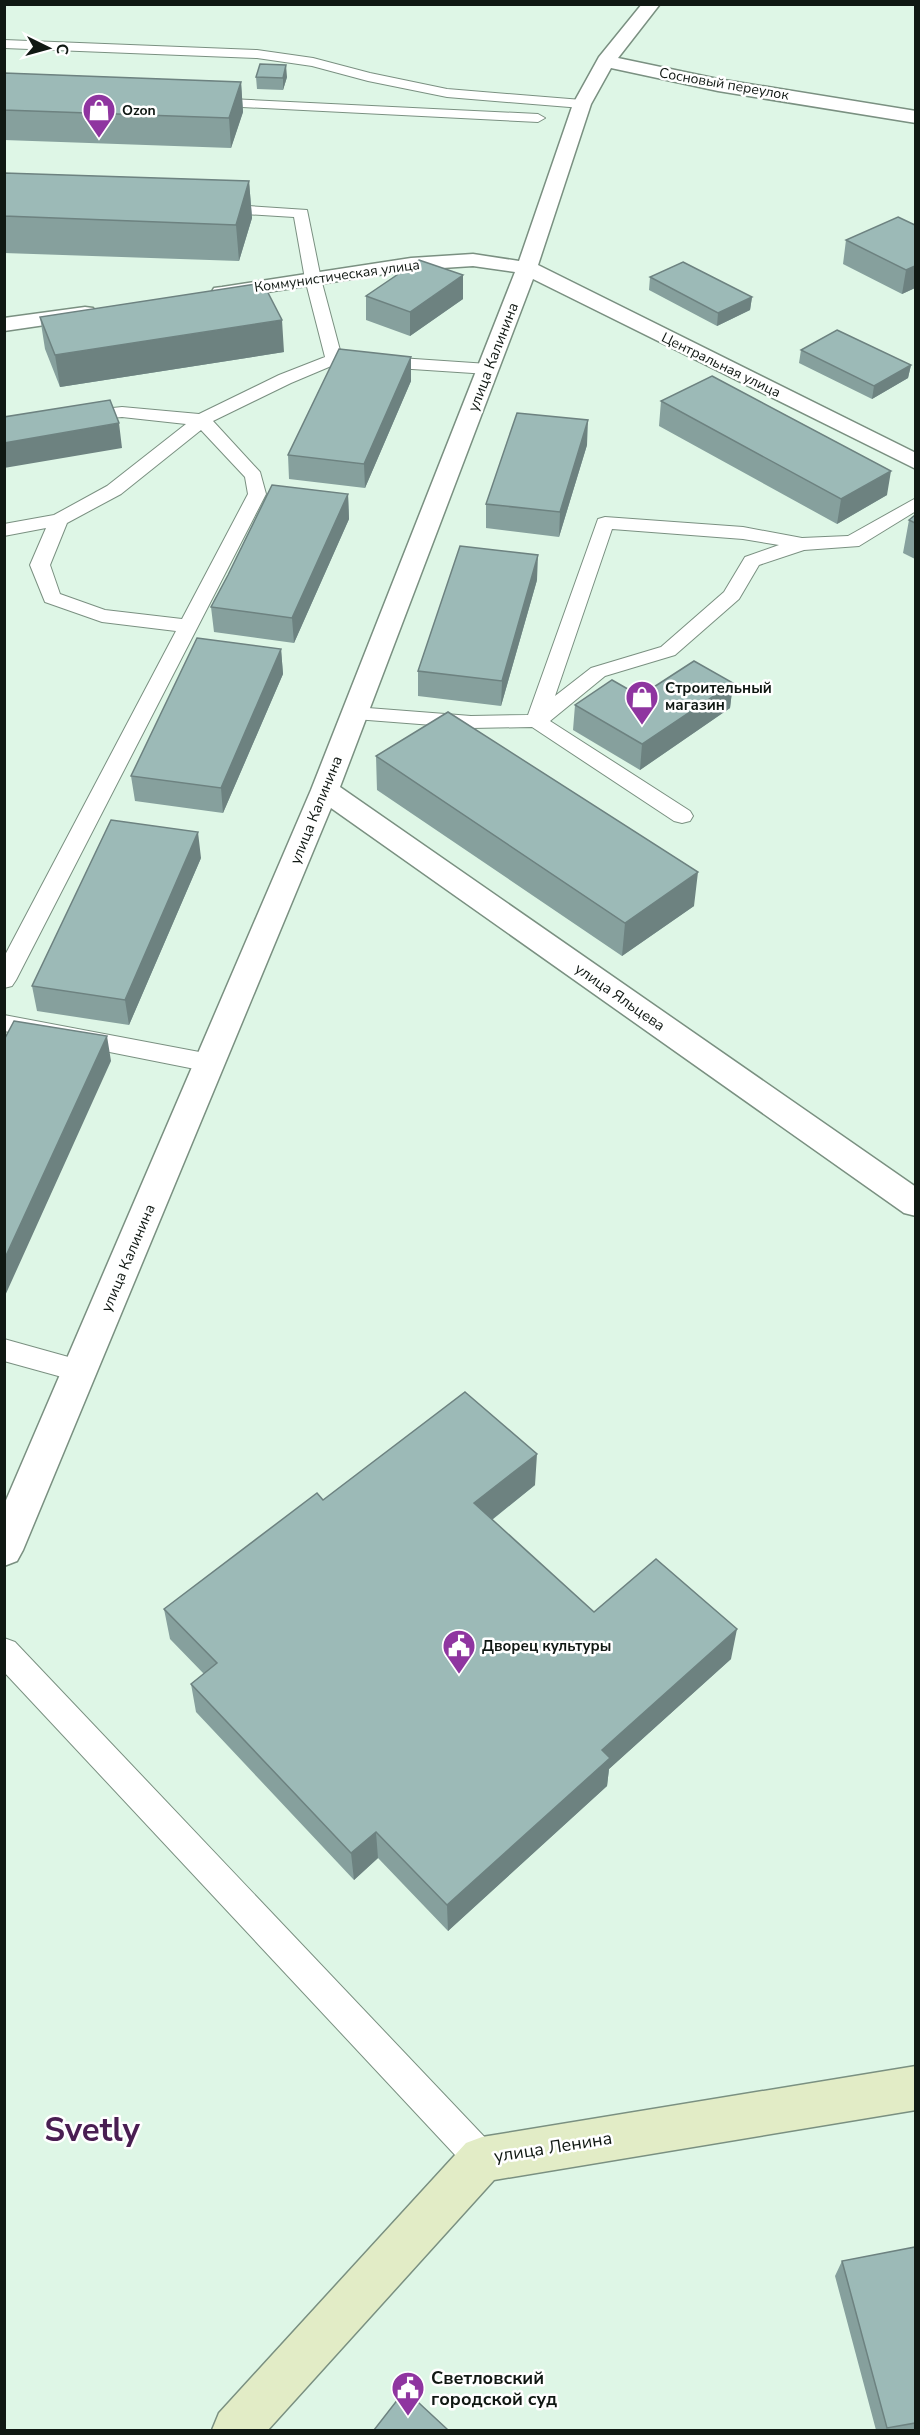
<svg xmlns="http://www.w3.org/2000/svg" width="920" height="2435" font-family="'Nunito Sans',sans-serif">
<style>
.lines{fill:none;stroke-linecap:round;stroke-linejoin:round}
.lane-casing{stroke:#7a9081;stroke-width:2}
.street-casing{stroke:#7a9081;stroke-width:3}
.secondary-casing{stroke:#7a9081;stroke-width:3}
.lane{fill:#fff;fill-rule:evenodd}
.street{fill:#fff;fill-rule:evenodd}
.secondary{fill:#e2ecc6;fill-rule:evenodd}
.wall{fill:#86a09d}
.shaded-wall{fill:#6d8280}
.building{fill:#9cbab7;stroke:#6d8280;stroke-width:1.5}
.labels{text-anchor:middle;dominant-baseline:central;stroke-width:5;stroke-linejoin:round;paint-order:stroke}
.far-street-label{font-size:14px;fill:#101813;stroke:#fff}
.far-poi-label{font-size:14px;font-weight:bold;fill:#101813;stroke:#fff;text-anchor:start}
.street-label{font-size:15px;fill:#101813;stroke:#fff}
.poi-label{font-size:15px;font-weight:bold;fill:#101813;stroke:#fff;text-anchor:start}
.near-street-label{font-size:18px;fill:#101813;stroke:#fff}
.near-poi-label{font-size:18px;font-weight:bold;fill:#101813;stroke:#fff;text-anchor:start}
.near-town-label{font-size:33px;font-weight:bold;fill:#491e52;stroke:#fff}
</style>
<rect width="100%" height="100%" fill="#def6e6"/>
<g class="lines">
<g class="lane-casing">
<path id="lane" d="M4 40 257 50 313 58 370 73 447 89 582 100 589 104 582 108 447 97 368 81 312 66 257 58 4 48Z
M209 98 538 114 545 118 538 122 204 105 202 102Z
M218 204 307 210 321 279 341 354 488 364 494 365 497 369 494 373 488 374 336 364 291 383 213 421 260 472 266 494 16 980 12 986 4 988V957L176 631 102 622 45 602 30 565 46 528 4 536V524L54 515 107 486 186 424 122 417 80 421 74 420 71 416 74 412 122 407 199 414 279 375 325 357 305 279 294 217 212 212 210 209 212 206ZM201 430 245 477 248 494 182 619 105 610 60 594 50 565 67 523 121 494Z
M916 498V511L859 546 804 550 759 565 739 599 675 655 605 676 550 721 690 811 693 816 690 821 682 823 674 821 532 727 471 728 355 719 348 717 345 713 348 709 355 707 471 716 528 715 598 519 605 517 743 527 802 538 848 536ZM612 529 743 539 779 545 745 557 724 592 661 647 591 668 555 696Z
M4 1015 210 1054 218 1057 222 1063 218 1069 210 1072 4 1031Z
M4 1339 90 1363 93 1371 90 1379 80 1382 4 1361Z
M4 1638 15 1642 494 2147 499 2159 494 2171 482 2176 470 2171 4 1672Z"/>
</g>
<g class="street-casing">
<path id="street" d="M642 4H660L618 58 718 79 916 111V123L718 91 611 68 591 104 538 265 916 453V469L533 279 340 787 916 1187V1216L904 1213 331 808 23 1550 17 1561 4 1566V1505L311 790 515 272 473 266 411 270 222 299 214 298 211 293 214 288 222 287 411 258 473 254 519 261 573 104 599 57Z
M85 307 93 308 96 313 93 318 4 331V318Z"/>
</g>
<g class="secondary-casing">
<path id="secondary" d="M916 2066V2110L494 2180 268 2430H212L219 2413 466 2143 482 2137Z"/>
</g>
<use href="#lane" class="lane"/>
<use href="#street" class="street"/>
<use href="#secondary" class="secondary"/>
</g>
<path class="wall" d="M4 73 241 82 243 112 231 148 4 140Z
M256 77H287L283 90 257 89Z
M4 173 249 181 252 218 239 261 4 253Z
M915 225V288L902 294 843 264 846 240Z
M650 277 752 297 750 310 717 326 649 290Z
M366 296 463 299 410 336 366 320Z
M40 317 284 352 60 387 45 349Z
M801 350 911 365 908 378 872 399 799 363Z
M411 357V381L365 488 289 479 288 455Z
M661 401 887 495 837 524 659 426Z
M587 445 559 537 486 528V504Z
M348 494 349 519 294 643 214 632 211 607 228 575Z
M915 515V559L903 553 909 520Z
M537 580 501 706 418 696V671Z
M281 649 283 674 223 813 135 801 131 776Z
M733 683 730 708 640 770 573 730 575 705Z
M376 756 694 906 622 956 377 790Z
M201 858 129 1025 37 1011 32 986Z
M535 1485 492 1520 594 1612 731 1659 609 1769 607 1786 448 1931 378 1858 354 1880 196 1712 191 1684 204 1674 170 1639 164 1609 323 1500Z
M915 2247V2430H876L835 2276 842 2261Z"/>
<path class="shaded-wall" d="M286 65 287 77 283 90V78Z
M241 82 243 112 231 148 229 118Z
M249 181 252 218 239 261 236 225Z
M915 266V288L902 294 906 270Z
M463 275V299L410 336V312Z
M752 297 750 310 717 326 718 313Z
M282 320 284 352 60 387 55 355Z
M411 357V381L365 488 364 464Z
M911 365 908 378 872 399 874 386Z
M588 420 587 445 559 537 560 512Z
M119 423 122 448 4 468V443Z
M891 471 887 495 837 524 841 499Z
M348 494 349 519 294 643 292 618Z
M538 555 537 580 501 706 502 681Z
M281 649 283 674 223 813 221 788Z
M733 683 730 708 640 770 642 744Z
M198 832 201 858 129 1025 125 1000Z
M698 872 694 906 622 956 625 923Z
M107 1036 111 1061 4 1298V1260Z
M537 1454 535 1485 474 1534V1503Z
M737 1629 731 1659 609 1769 607 1786 448 1931 447 1905 602 1750Z
M376 1832 378 1858 354 1880 351 1853Z"/>
<path class="building" d="M260 64 286 65 283 78 256 77Z
M4 73 241 82 229 118 4 110Z
M4 173 249 181 236 225 4 216Z
M898 217 915 225V266L906 270 846 240Z
M419 260 463 275 410 312 366 296Z
M683 262 752 297 718 313 650 277Z
M263 283 282 320 55 355 40 317Z
M837 330 911 365 874 386 801 350Z
M339 349 411 357 364 464 288 455Z
M712 376 891 471 841 499 661 401Z
M110 400 119 423 4 443V417Z
M517 413 588 420 560 512 486 504Z
M272 485 348 494 292 618 211 607 228 575Z
M915 515V523L909 520Z
M460 546 538 555 502 681 418 671Z
M197 638 281 649 221 788 131 776Z
M694 661 733 683 642 744 575 705 612 680 640 696Z
M448 712 698 872 625 923 376 756Z
M111 820 198 832 125 1000 32 986Z
M14 1021 107 1036 4 1260V1040Z
M465 1392 537 1454 474 1503 594 1612 656 1559 737 1629 602 1750 610 1758 447 1905 376 1832 351 1853 191 1684 217 1663 164 1609 317 1493 323 1500Z
M915 2247V2423L887 2428 842 2261Z
M405 2390 448 2430H374Z"/>
<defs>
<g id="shop-pin" transform="scale(1.725)"><path d="M0 17L-7.5 6A9.5 9.5 0 1 1 7.5 6Z" fill="#8f35a0" stroke="#fff"/><path d="M-5-2.5h2.3a2.7 3.5 0 0 1 5.4 0H5L5.5 6h-11ZM-1.5-2.5h3a1.5 2.3 0 0 0-3 0Z" fill="#fff"/></g>
<g id="civic-pin" transform="scale(1.725)"><path d="M0 17L-7.5 6A9.5 9.5 0 1 1 7.5 6Z" fill="#8f35a0" stroke="#fff"/><path d="M-.6-6.5H3V-4.5H.6V-3L4-1V1h2V6H-6V1h2V-1L-.6-3ZM-1.2 2.5V6h2.4V2.5Z" fill="#fff"/></g>
</defs>
<g fill-rule="evenodd">
<use href="#shop-pin" x="99" y="110"/>
<use href="#shop-pin" x="642" y="697"/>
<use href="#civic-pin" x="459" y="1646"/>
<use href="#civic-pin" x="408" y="2388"/>
</g>
<g class="labels">
<g class="far-street-label">
<text transform="translate(724 84) rotate(10)">Сосновый переулок</text>
<text transform="translate(337 276) rotate(-8)">Коммунистическая улица</text>
<text transform="translate(721 365) rotate(26)">Центральная улица</text>
</g>
<g class="far-poi-label">
<text x="122" y="110">Ozon</text>
</g>
<g class="street-label">
<text transform="translate(493 357) rotate(-69)">улица Калинина</text>
<text transform="translate(316 810) rotate(-68)">улица Калинина</text>
<text transform="translate(620 997) rotate(35)">улица Яльцева</text>
<text transform="translate(128 1258) rotate(-67)">улица Калинина</text>
</g>
<g class="poi-label">
<text x="665" y="688">Строительный<tspan x="665" dy="17">магазин</tspan></text>
<text x="482" y="1646">Дворец культуры</text>
</g>
<g class="near-street-label">
<text transform="translate(553 2147) rotate(-9)">улица Ленина</text>
</g>
<g class="near-poi-label">
<text x="431" y="2378">Светловский<tspan x="431" dy="21">городской суд</tspan></text>
</g>
<g class="near-town-label">
<text x="92" y="2130">Svetly</text>
</g>
</g>
<rect width="920" height="2435" fill="none" stroke="#101813" stroke-width="12"/>
<g transform="translate(48 48) rotate(95)" stroke="#ffffff" stroke-width="4.5" paint-order="stroke">
<path d="M0-4.5L10 22L0 15L-10 22Z" fill="#101813"/>
<text y="-9" font-size="16" font-weight="bold" text-anchor="middle" fill="#101813">С</text>
</g>
</svg>
